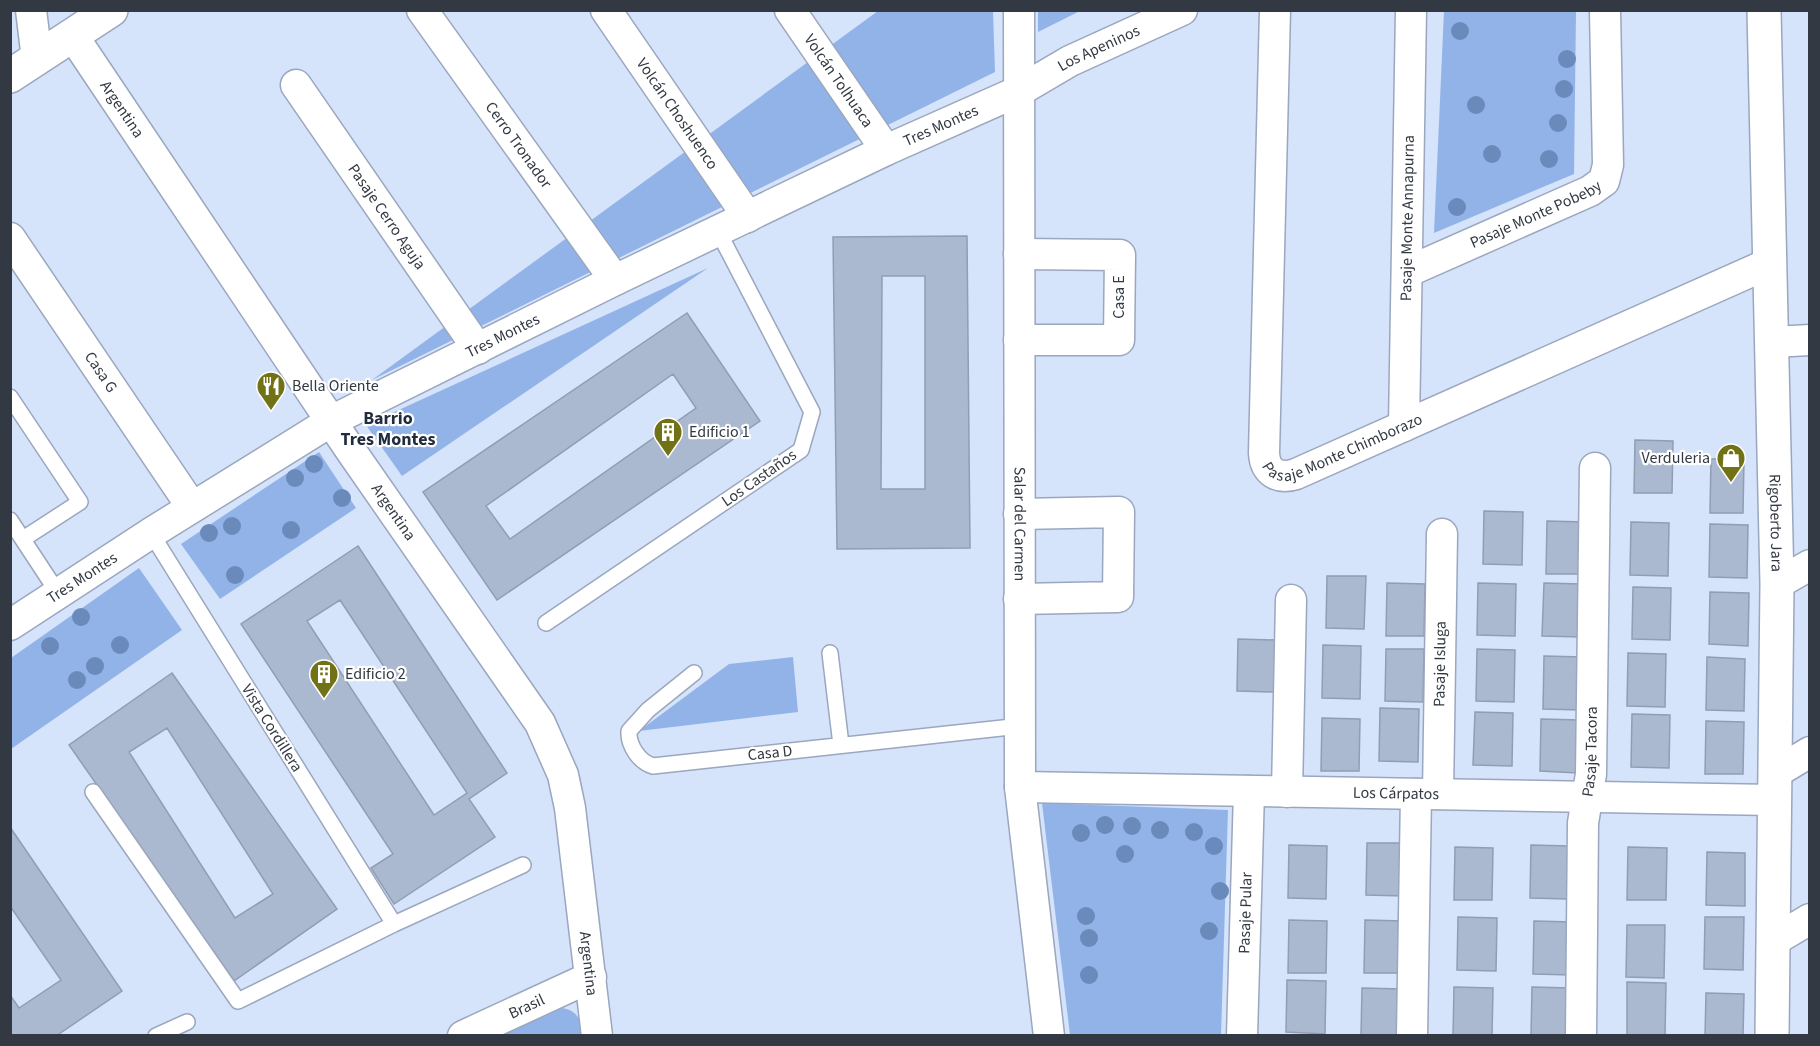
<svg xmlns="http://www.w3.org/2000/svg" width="1820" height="1046" font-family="'Source Sans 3',sans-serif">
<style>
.green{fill:#92b3e8}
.building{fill:#abb9d0;stroke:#909db3;stroke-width:1.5;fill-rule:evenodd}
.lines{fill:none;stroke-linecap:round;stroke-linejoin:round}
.service-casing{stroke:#9aa7be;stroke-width:18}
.minor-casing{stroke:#9aa7be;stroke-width:33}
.tertiary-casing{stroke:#9aa7be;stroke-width:36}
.service{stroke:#fff;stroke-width:15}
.minor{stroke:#fff;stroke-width:30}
.tertiary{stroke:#fff;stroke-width:33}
.tree{fill:#6b8abc}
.labels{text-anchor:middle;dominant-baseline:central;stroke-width:4.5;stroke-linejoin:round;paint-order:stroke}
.street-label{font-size:16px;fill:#333942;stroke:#fff}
.poi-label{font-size:16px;fill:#333942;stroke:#fff;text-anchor:start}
.neighbourhood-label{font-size:18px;font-weight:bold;fill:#212c3e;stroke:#fff}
</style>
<rect width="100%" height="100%" fill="#d5e3fb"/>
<path class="green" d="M1038 10H1080V11L1038 32Z
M878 11H993L995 72 372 380Z
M1444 11H1576L1574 174 1434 233Z
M708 268 402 476 366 425Z
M319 452 356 508 220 599 181 544Z
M139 568 182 630 11 749V658Z
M793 657 798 712 639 731 729 664Z
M1042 803 1228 810 1221 1035H1070Z
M560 1008C577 1009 582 1020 583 1036H499Z"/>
<path class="building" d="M967 236 970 548 837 549 833 237ZM882 276H925V489H881Z
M687 313 760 421 497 600 423 492ZM673 374 696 408 510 539 486 506Z
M1635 440 1673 441 1672 493H1634Z
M1711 459H1744L1743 513H1710Z
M1484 511 1523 512 1522 565 1483 564Z
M1547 521 1585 522 1584 574H1546Z
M1631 522 1669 523 1668 576 1630 575Z
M1710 524 1748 525 1747 578 1709 577Z
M358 546 507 773 469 799 495 837 394 904 371 868 393 854 241 624ZM340 600 467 793 434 815 307 621Z
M1327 576H1366L1364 629 1326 628Z
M1387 583 1425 584 1424 636H1386Z
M1478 583 1516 584 1515 636 1477 635Z
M1544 583 1582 584 1581 637 1542 636Z
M1633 587 1671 588 1670 640 1632 639Z
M1710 592 1749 593 1748 646 1709 644Z
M1238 639 1276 640 1275 692 1237 691Z
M1323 645 1361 646 1360 699 1322 698Z
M1386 649H1424L1423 702 1385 701Z
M1477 649 1515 650 1514 702 1476 701Z
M1628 653 1666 654 1665 707 1627 706Z
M1544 656 1582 657 1581 710 1543 709Z
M1707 657 1745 659 1744 711 1706 710Z
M172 673 337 909 234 981 69 745ZM167 728 273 894 235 918 129 752Z
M1380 708 1419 709 1418 762 1379 761Z
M1475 712 1513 713 1512 766 1473 765Z
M1632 714 1670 715 1669 768 1631 767Z
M1322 718 1360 719 1359 771H1321Z
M1541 719 1580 720 1578 773 1540 771Z
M1706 721 1744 722 1743 774H1705Z
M10 827 122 991 56 1036H10V995L19 1008 61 980 10 906Z
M1367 843H1405L1404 896 1366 895Z
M1289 845 1327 846 1326 899 1288 898Z
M1531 845 1569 846 1568 899 1530 898Z
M1455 847 1493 848 1492 900H1454Z
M1628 847 1667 848 1666 900H1627Z
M1707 852 1745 853V906L1706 905Z
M1458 917 1497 918 1496 971 1457 970Z
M1705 917H1744L1743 970 1704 969Z
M1289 920 1327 921 1326 973H1288Z
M1365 920 1403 921 1402 973H1364Z
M1534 921 1573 922 1572 975 1533 974Z
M1627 925H1665L1664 978 1626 977Z
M1287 980 1326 981 1325 1034 1286 1032Z
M1627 982 1666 983 1665 1036 1627 1035Z
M1454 987 1493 988 1492 1036H1453Z
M1532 987 1570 988V1036H1531Z
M1362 988 1401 989 1400 1036H1361Z
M1706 993 1744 994 1743 1036H1705Z"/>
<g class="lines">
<g class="service-casing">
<path id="service" d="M10 397 80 502 23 539
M10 520 58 593
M151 533 394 924
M546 623 801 450 812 412 718 231
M830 653 841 745
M694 673 648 710 629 731C628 745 639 762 653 766L1020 726
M93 792 238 1001 394 924 523 865
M156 1036 187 1022"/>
</g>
<g class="minor-casing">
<g id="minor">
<path d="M31 10 37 59"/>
<path id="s1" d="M422 10 615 280"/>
<path id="s2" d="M606 10 748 217"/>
<path id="s3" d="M790 10 886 150"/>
<path id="s4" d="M1019 10 1020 787 1049 1036"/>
<path id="s5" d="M1275 10 1264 453C1265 472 1278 480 1296 474L1770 263"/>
<path id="s6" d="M73 36 349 448 540 723 563 775 570 808 597 1036"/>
<path id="s7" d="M296 85 478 349"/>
<path id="s8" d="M10 238 192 507"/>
<path d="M1019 254 1120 255 1119 340H1019"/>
<path id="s9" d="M1407 272 1590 191 1604 181 1608 165 1605 10"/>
<path d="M1772 342 1810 340"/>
<path id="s10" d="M1404 426 1411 10"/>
<path d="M1019 514 1119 512 1118 597 1019 599"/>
<path d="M1777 584 1810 565"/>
<path id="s11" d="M10 625 151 533 333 420 615 280 886 150 1019 91 1070 61 1182 10"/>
<path d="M1775 773 1810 752"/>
<path id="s12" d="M1020 787 1774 800"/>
<path d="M1287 792 1291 600"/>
<path id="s13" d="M1438 794 1442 534"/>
<path d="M1773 941 1810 919"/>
<path id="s14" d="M463 1036 591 977"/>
<path id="s15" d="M1242 1036 1249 791"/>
<path d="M1412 1036 1416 794"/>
<path id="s16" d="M1581 1036 1583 823 1591 774 1595 468"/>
</g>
</g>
<g class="tertiary-casing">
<g id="tertiary">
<path id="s17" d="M1764 10 1777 584 1772 1036"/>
<path d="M10 76 111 10"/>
</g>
</g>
<use href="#service" class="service"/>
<use href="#minor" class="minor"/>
<use href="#tertiary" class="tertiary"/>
</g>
<g class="tree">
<circle cx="1460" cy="31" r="9"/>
<circle cx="1567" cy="59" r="9"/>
<circle cx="1564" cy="89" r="9"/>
<circle cx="1476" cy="105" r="9"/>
<circle cx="1558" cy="123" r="9"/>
<circle cx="1492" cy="154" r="9"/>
<circle cx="1549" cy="159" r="9"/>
<circle cx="1457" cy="207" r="9"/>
<circle cx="314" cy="464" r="9"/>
<circle cx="295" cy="478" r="9"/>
<circle cx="342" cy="498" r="9"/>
<circle cx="232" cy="526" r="9"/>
<circle cx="291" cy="530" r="9"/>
<circle cx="209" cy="533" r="9"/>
<circle cx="235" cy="575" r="9"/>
<circle cx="81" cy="617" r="9"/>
<circle cx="120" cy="645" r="9"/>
<circle cx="50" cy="646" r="9"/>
<circle cx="95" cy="666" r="9"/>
<circle cx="77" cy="680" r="9"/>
<circle cx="1105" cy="825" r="9"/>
<circle cx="1132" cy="826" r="9"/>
<circle cx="1160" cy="830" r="9"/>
<circle cx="1194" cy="832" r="9"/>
<circle cx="1081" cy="833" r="9"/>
<circle cx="1214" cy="846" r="9"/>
<circle cx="1125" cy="854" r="9"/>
<circle cx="1220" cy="891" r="9"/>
<circle cx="1086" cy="916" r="9"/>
<circle cx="1209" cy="931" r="9"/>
<circle cx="1089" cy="938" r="9"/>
<circle cx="1089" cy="975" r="9"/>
</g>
<defs>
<g id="restaurant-pin" transform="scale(1.5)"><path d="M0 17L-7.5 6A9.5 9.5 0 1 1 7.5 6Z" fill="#717216" stroke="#fff"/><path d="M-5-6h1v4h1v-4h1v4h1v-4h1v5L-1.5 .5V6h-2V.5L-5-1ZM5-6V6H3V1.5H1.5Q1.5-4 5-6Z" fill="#fff"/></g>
<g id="building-pin" transform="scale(1.5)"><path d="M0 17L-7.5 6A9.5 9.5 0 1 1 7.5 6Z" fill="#717216" stroke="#fff"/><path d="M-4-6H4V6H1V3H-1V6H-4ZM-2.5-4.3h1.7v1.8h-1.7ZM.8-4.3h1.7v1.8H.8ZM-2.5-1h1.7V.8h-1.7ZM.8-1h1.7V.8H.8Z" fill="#fff"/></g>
<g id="shop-pin" transform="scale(1.5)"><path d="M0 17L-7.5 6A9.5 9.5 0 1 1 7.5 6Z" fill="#717216" stroke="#fff"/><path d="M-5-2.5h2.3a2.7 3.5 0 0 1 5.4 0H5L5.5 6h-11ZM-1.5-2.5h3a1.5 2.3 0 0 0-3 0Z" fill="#fff"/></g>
</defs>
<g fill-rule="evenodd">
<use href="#restaurant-pin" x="271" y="386"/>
<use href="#building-pin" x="668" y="432"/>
<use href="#shop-pin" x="1731" y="458"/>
<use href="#building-pin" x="324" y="674"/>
</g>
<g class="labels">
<g class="street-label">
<text stroke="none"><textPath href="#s11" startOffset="1234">Los Apeninos</textPath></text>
<text stroke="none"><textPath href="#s3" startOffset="86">Volcán Tolhuaca</textPath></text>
<text stroke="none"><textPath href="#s6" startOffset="88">Argentina</textPath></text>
<text stroke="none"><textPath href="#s2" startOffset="126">Volcán Choshuenco</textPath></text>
<text stroke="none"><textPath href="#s11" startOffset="1058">Tres Montes</textPath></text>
<text stroke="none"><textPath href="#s1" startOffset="166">Cerro Tronador</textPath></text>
<text stroke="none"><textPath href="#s9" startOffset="141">Pasaje Monte Pobeby</textPath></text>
<text stroke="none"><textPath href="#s7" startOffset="160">Pasaje Cerro Aguja</textPath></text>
<text stroke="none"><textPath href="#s10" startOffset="208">Pasaje Monte Annapurna</textPath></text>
<text transform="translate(1119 297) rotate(-90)">Casa E</text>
<text stroke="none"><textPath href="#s11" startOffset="572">Tres Montes</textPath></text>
<text stroke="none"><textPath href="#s8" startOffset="162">Casa G</textPath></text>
<text stroke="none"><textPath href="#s5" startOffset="540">Pasaje Monte Chimborazo</textPath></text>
<text transform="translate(759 478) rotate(-35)">Los Castaños</text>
<text stroke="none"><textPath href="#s6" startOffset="574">Argentina</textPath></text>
<text stroke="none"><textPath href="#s17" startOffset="513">Rigoberto Jara</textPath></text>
<text stroke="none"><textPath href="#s4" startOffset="514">Salar del Carmen</textPath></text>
<text stroke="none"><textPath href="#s11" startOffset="86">Tres Montes</textPath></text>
<text stroke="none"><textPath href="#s13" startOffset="130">Pasaje Isluga</textPath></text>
<text transform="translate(272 728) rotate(58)">Vista Cordillera</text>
<text stroke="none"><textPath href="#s16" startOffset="285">Pasaje Tacora</textPath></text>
<text transform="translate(770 753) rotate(-6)">Casa D</text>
<text stroke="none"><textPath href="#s12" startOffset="376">Los Cárpatos</textPath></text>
<text stroke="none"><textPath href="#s15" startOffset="123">Pasaje Pular</textPath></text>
<text stroke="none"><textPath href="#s6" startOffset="1078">Argentina</textPath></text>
<text stroke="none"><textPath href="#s14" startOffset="70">Brasil</textPath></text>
</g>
<g class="poi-label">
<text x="292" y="386">Bella Oriente</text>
<text x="689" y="432">Edificio 1</text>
<text x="1710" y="458" text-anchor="end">Verduleria</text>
<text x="345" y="674">Edificio 2</text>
</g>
<g class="neighbourhood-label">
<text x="388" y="418">Barrio<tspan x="388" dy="21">Tres Montes</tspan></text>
</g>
</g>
<rect width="1820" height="1046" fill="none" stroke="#333942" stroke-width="24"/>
</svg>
